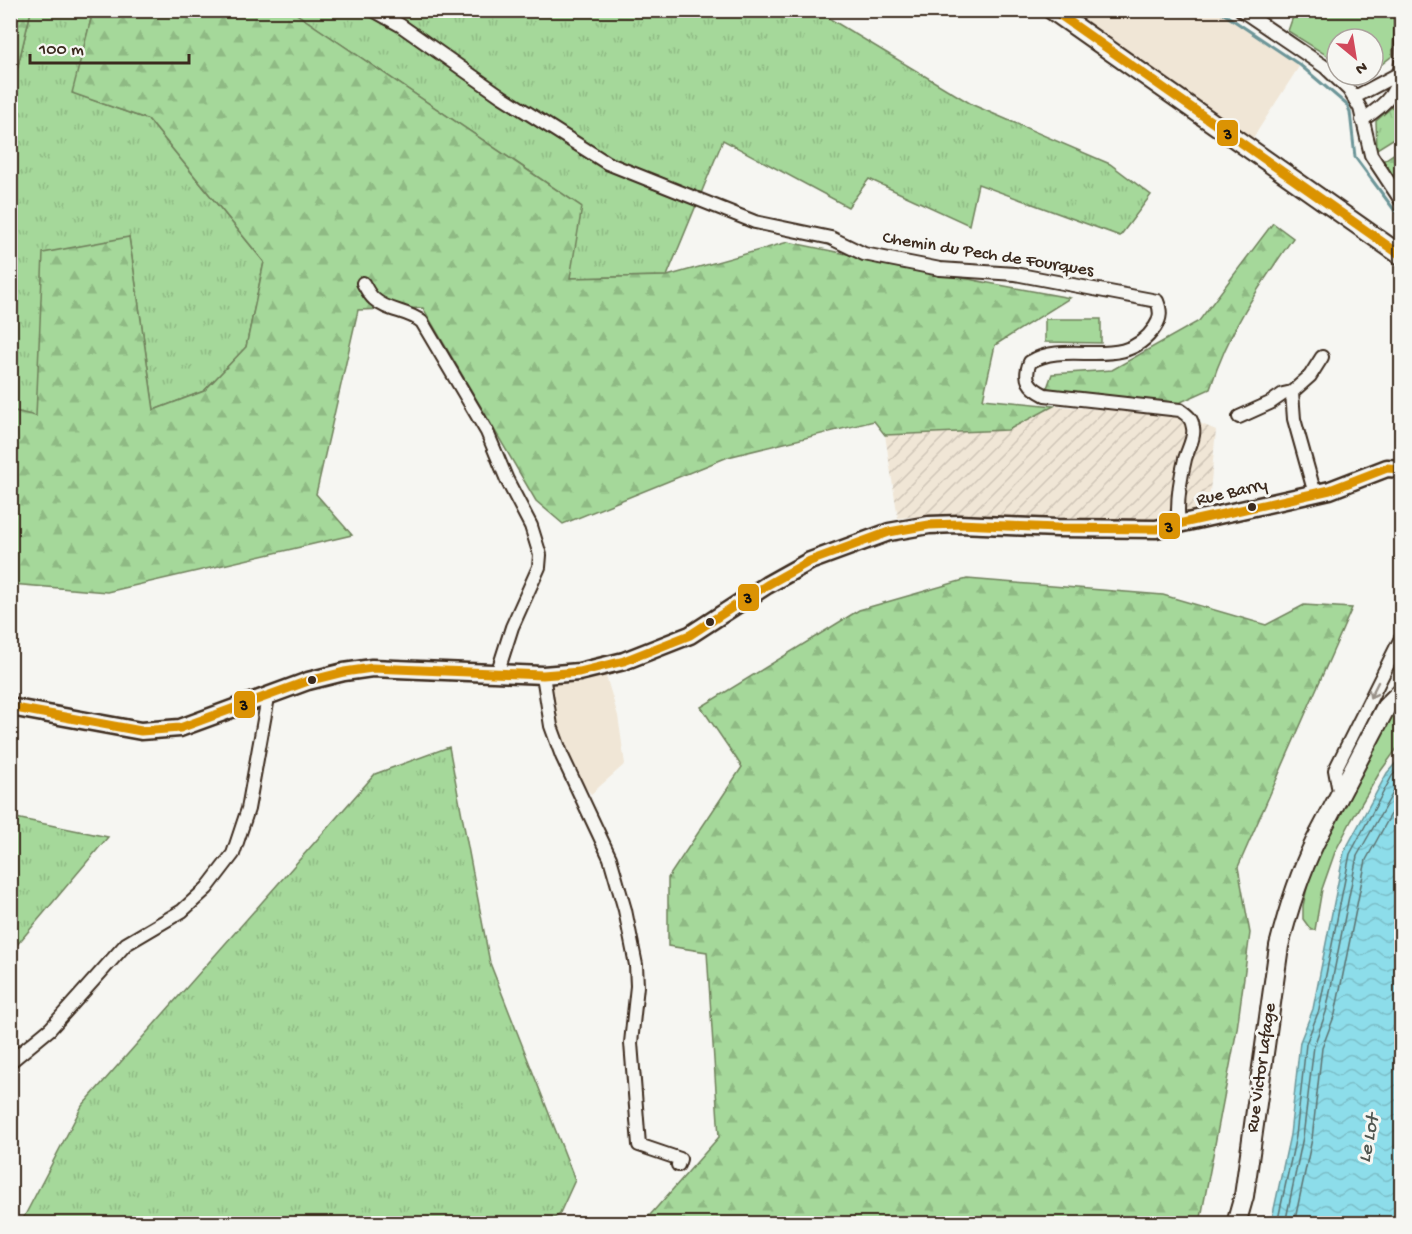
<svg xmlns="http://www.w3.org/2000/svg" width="1412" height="1234" font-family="'Gochi Hand',sans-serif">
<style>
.built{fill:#f0e6d6}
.industrial{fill:url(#industrial-furrows)}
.grass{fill:url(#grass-tufts);stroke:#70815c;stroke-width:1.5}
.forest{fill:url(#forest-firs);stroke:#70815c;stroke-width:1.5}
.garden{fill:#a5d89a;stroke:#70815c;stroke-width:1.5}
.water{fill:url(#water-waves);stroke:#6c9598;stroke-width:1.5}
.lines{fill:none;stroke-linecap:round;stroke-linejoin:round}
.shore{stroke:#5c7270;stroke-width:1.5}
.stream{stroke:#6c9598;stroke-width:3}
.street-casing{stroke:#3b2a1e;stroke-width:16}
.secondary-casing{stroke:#3b2a1e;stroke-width:21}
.primary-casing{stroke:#3b2a1e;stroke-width:22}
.street{stroke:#f6f6f2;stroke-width:12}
.secondary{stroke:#f6f6f2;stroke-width:16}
.primary{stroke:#f6f6f2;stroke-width:18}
.bus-1-casing{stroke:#f6f6f2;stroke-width:14}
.bus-1{stroke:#db9304;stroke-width:9}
.oneway{stroke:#989088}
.bus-dot{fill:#3b2a1e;stroke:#f6f6f2;stroke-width:2}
.labels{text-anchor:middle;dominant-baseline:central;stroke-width:6;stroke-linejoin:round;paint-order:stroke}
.street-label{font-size:18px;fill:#3b2a1e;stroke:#f6f6f2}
.water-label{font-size:20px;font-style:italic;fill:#505751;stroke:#f6f6f2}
.line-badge{stroke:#f6f6f2;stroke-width:2}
.pale-badge-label{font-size:16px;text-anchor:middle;font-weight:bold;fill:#111}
</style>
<defs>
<pattern id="industrial-furrows" width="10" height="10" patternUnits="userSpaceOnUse" patternTransform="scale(1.5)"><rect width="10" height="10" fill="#f0e6d6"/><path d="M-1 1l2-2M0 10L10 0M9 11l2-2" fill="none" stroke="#cfc5b7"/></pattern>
<pattern id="grass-tufts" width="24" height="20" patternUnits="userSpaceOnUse" patternTransform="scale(1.5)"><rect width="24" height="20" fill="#a5d89a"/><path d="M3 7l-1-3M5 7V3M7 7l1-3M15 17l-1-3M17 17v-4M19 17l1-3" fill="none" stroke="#8fba84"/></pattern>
<pattern id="forest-firs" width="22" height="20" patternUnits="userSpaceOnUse" patternTransform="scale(1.5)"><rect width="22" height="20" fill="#a5d89a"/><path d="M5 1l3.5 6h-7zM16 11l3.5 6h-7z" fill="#8fba84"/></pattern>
<pattern id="water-waves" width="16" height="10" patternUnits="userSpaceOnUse" patternTransform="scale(1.5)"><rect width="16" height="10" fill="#8dddea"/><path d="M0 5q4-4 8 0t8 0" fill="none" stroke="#7bbec8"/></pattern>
</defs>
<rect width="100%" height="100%" fill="#f6f6f2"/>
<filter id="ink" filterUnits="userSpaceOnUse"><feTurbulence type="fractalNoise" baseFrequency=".0167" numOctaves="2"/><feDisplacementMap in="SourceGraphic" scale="12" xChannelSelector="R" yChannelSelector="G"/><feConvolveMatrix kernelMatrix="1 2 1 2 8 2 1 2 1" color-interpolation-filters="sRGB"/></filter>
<g filter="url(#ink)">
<path class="built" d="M1069 11H1218L1300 65 1253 138Z
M606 676 618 716 625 764 591 794 585 787 561 740 547 692 550 685 585 681Z"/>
<path class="industrial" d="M1054 406 1178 414 1216 430 1208 512 1159 520 940 515 898 518 885 435 1008 430Z"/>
<path class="grass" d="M31 11H93L73 93 149 120 264 262 246 347 204 391 154 410 129 237 36 417 11 410V95Z
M292 11H817L973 105 1110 164 1151 195 1120 236 978 184 969 225 869 179 848 207 723 140 667 276 569 278 581 206Z
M1401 99V134L1377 149 1376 121Z
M449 747 490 963 575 1180 559 1215 543 1224 21 1223 82 1106 375 774Z
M11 817 108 837 11 952 10 817Z"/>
<path class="forest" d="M11 10 31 11 11 95 10 11Z
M93 11H292L582 207 570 278 667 276 788 242 978 281 1070 298 995 345 983 399 1054 406 1008 430 885 435 874 421 728 457 563 524 536 501 423 308 358 310 316 494 352 535 107 592 11 584 10 410 36 416 43 253 129 237 154 410 204 391 246 347 264 262 149 120 72 93Z
M1401 149V183L1398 185 1383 161Z
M1273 223 1293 238C1258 288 1229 329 1210 389L1172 406 1047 388 1052 374 1112 370 1199 321Z
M967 579 1163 595 1266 625 1304 605 1352 608 1238 867 1250 933 1237 1029 1200 1223H643L719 1137 707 952 668 946V878L742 767 701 707 859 610Z"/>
<path class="garden" d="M1295 11H1396L1392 56 1373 71V39H1337V62L1288 31Z
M1045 319H1101V343L1045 342Z
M1401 703V743L1380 772 1351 821 1335 852 1322 889 1315 930H1311L1303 919V906L1311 869 1393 712Z"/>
<path class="water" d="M1401 757V1223H1271L1290 1135 1300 1042 1313 1009 1344 852 1387 773Z"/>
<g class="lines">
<path class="shore" d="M1277 1224 1296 1136 1306 1044 1319 1010 1350 854 1392 776 1402 766
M1285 1224 1303 1137 1314 1046 1326 1012 1357 856 1402 777
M1294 1224 1312 1139 1322 1048 1335 1014 1366 860 1402 794"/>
<path class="stream" d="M1218 10 1300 65 1347 105 1350 112 1355 157 1398 215"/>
<g class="street-casing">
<path id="street" d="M373 10 400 25 501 96 607 163 755 222 831 238 864 254 940 269 1015 274 1157 301C1161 311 1161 318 1155 327 1124 374 1069 338 1030 362 1023 379 1029 387 1045 395L1180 410C1187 415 1192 418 1193 428 1195 437 1188 449 1185 459 1180 480 1176 504 1179 525
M1241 10 1325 67 1349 90 1360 108 1371 155 1402 202
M1355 97 1400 73
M1362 120C1373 113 1384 105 1391 95 1406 71 1401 37 1401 10
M363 283C366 288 369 295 374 299 388 312 408 310 422 322L487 432 507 480 531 526 540 555 539 567 512 627 497 674
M1239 417 1270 403 1283 394 1292 392
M1315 494 1294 419 1292 392 1310 376 1322 357
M543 675 551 726 562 756 610 858 625 910 636 965 637 986 631 1043 639 1145 680 1159 678 1165
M1343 791 1338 786 1335 770 1401 638
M10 1062 50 1029 126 944 182 911 207 888 233 854 248 809 267 703 266 696"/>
</g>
<g class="secondary-casing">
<path id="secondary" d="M10 707 141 731 180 728 308 681 344 672 372 668 543 675 579 672 624 661 690 635 767 585 810 561 889 532 929 525 959 524 1057 528 1156 529 1330 490 1387 468 1402 469"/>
</g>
<g class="primary-casing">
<path id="primary" d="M1052 10 1402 256
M1236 1224 1244 1196 1279 946C1288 910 1299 875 1315 842L1386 707 1402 691"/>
</g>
<use href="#street" class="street"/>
<use href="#secondary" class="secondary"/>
<use href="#primary" class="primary"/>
<g class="bus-1-casing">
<path id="bus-1" d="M1053 10 1402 256
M10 707 141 731 180 728 308 681 344 672 372 668 543 675 579 672 624 661 690 635 767 585 810 561 889 532 929 525 959 524 1057 528 1156 529 1330 490 1387 468 1402 469"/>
</g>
<use href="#bus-1" class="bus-1"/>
</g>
<defs><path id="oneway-shaft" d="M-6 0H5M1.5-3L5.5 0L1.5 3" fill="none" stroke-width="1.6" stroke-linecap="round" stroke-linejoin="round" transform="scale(1.5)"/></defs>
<use class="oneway" href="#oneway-shaft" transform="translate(1374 690) rotate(117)"/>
</g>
<g class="bus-dot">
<circle cx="1252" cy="507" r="5"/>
<circle cx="710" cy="622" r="5"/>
<circle cx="312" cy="680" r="5"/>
</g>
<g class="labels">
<g class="street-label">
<text transform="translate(988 255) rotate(9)">Chemin du Pech de Fourques</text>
<text transform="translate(1232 493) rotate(-13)">Rue Barry</text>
<text transform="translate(1262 1068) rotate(-82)">Rue Victor Lafage</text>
</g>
<g class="water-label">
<text transform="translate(1370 1139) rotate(-79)">Le Lot</text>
</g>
</g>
<g class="line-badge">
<rect x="1216" y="119" width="23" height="28" rx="6" fill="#db9304"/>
<rect x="1158" y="512" width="23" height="28" rx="6" fill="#db9304"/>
<rect x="737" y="583" width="23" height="29" rx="6" fill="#db9304"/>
<rect x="233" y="690" width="23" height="29" rx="6" fill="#db9304"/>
</g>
<g class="pale-badge-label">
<text x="1228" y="139">3</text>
<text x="1169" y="532">3</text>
<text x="748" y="603">3</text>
<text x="244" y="710">3</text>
</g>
<rect width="1412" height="1234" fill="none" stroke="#f6f6f2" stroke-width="36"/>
<rect x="18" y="18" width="1376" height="1198" fill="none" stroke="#3b2a1e" stroke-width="2" filter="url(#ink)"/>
<g transform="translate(1355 57) rotate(150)"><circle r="28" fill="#f6f6f2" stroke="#aba49d" stroke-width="1.5"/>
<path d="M0-4.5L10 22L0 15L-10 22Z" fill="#d1495b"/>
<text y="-9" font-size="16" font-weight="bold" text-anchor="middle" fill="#3b2a1e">N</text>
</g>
<path d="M30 54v9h159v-9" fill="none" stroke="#3b2a1e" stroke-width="3"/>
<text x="39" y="54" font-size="18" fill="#3b2a1e" stroke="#f6f6f2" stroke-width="4.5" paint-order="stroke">100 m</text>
</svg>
